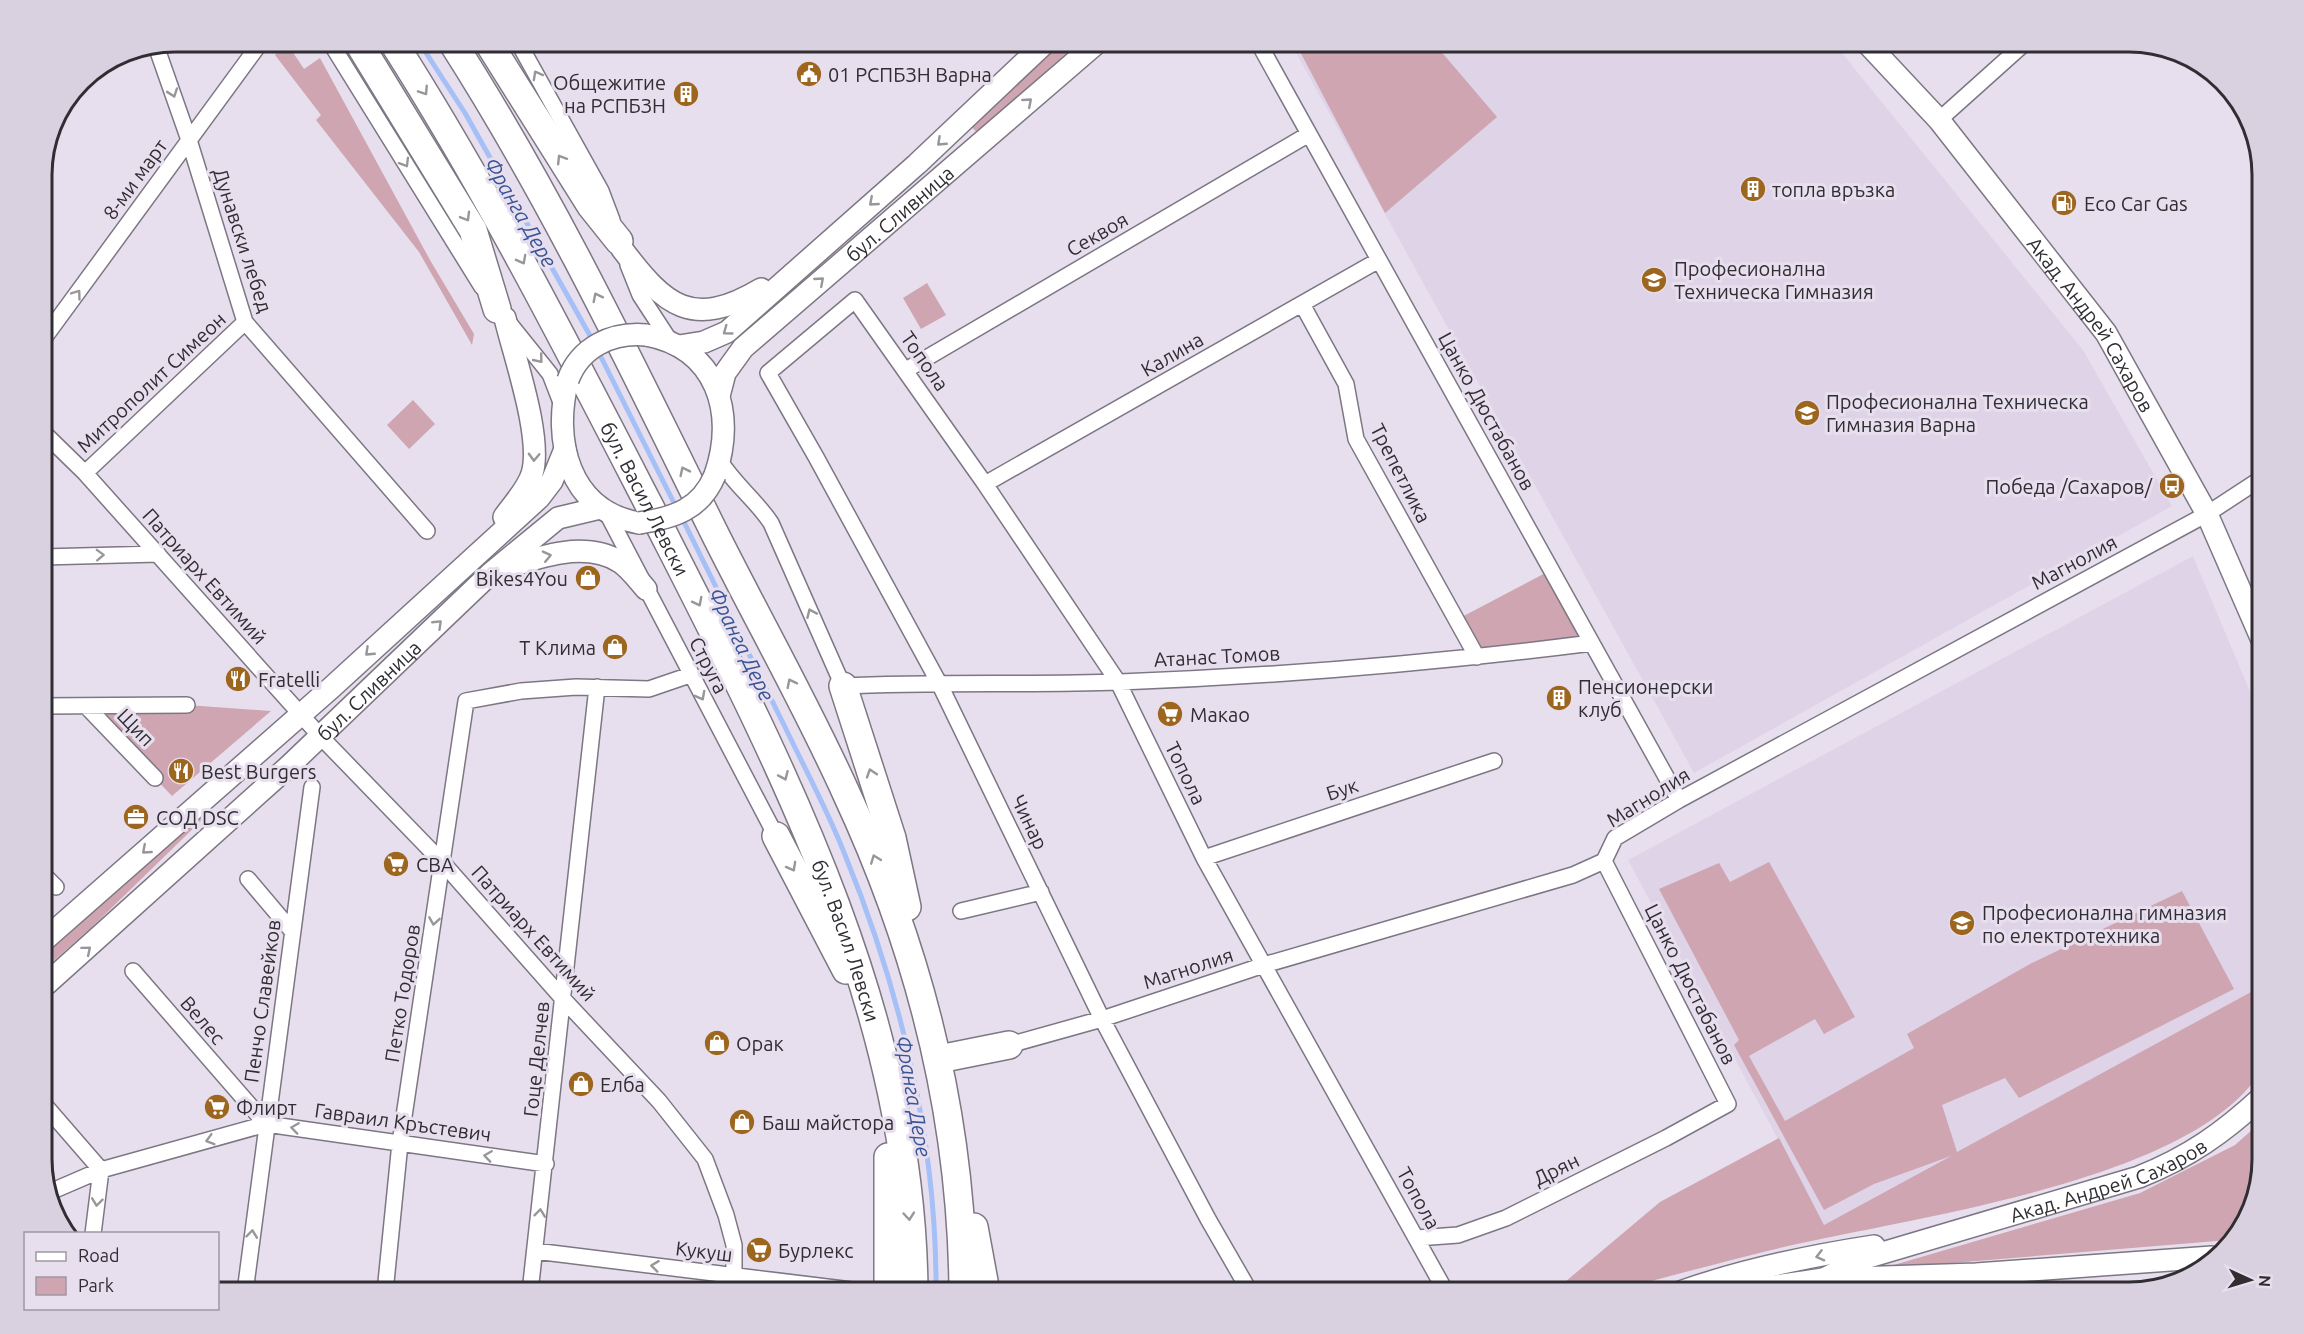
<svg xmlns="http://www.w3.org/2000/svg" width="2304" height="1334" font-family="Ubuntu,sans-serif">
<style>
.built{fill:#dfd3e8}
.green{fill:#cea5b1}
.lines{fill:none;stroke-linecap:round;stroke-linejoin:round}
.stream{stroke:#a5bff7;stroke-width:5}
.street-casing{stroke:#7d7683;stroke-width:18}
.secondary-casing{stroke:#7d7683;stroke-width:24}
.highway-casing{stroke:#7d7683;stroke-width:30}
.street{stroke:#fff;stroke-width:15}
.secondary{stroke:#fff;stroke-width:21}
.highway{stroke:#fff;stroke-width:27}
.secondary-bridge-casing{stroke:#7d7683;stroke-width:24;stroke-linecap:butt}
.secondary-bridge{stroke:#fff;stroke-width:21}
.oneway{stroke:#989699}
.labels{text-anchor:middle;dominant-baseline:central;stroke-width:6;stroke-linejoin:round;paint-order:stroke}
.poi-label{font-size:20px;fill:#302d33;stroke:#e8dfee;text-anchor:start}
.street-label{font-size:20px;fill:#302d33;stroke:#e8dfee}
.water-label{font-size:21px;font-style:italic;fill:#385497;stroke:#e8dfee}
.rim{fill:none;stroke:#302d33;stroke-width:3}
</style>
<rect width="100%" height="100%" fill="#e8dfee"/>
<path class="built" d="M1290 42H1833L2083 350 2172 506 1694 773Z
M2193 556 2262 720V986L1824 1225 1628 860Z"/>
<path class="green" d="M286 42 304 69 320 58 430 260 474 334 472 345 419 252 316 120 321 115 275 55Z
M1046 42H1099L984 140 965 120Z
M1295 42H1433L1497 117 1385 213Z
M927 283 946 315 921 329 903 298Z
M413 400 435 424 409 449 387 425Z
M1551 570 1592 643 1477 657 1456 620Z
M187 705 271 711 172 796 86 706Z
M200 813 205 817 93 926 42 971V941Z
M1769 862 1855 1017 1824 1034 1815 1019 1749 1056 1785 1121 1914 1048 1907 1034 2030 964 2182 891 2234 989 2019 1098 2005 1078 1942 1105 1957 1152 2262 986C2262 1001 2266 1063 2260 1072 2193 1181 1909 1218 1788 1246 1728 1260 1668 1277 1608 1292H1579L1559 1287 1660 1202 1779 1138 1824 1225 1951 1156 1874 1184 1824 1210 1734 1045 1739 1040 1659 889 1719 863 1730 882Z
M2262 1121V1159L2244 1225 2229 1240 1880 1269 2140 1193 2235 1145Z"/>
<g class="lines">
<path class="stream" d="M419 42 465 113 593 341
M597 349 676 507
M681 516C716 586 750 657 785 727 805 769 828 811 845 855 901 992 937 1143 936 1292"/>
<g class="street-casing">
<path id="street" d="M330 42 482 287
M518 42 601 191 612 220
M1258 42 1679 800
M156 46 189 140 245 322 427 531
M1939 120 2026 42
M628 265 640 295 670 341
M1302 304 1346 384 1356 439 1477 657
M509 323 550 374 562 405
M42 341 261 42
M906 370 1309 134
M42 431 85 473 320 736 443 863 564 1000 659 1101 705 1159 726 1215 734 1245V1276L731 1292
M720 461C734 484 756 500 771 523L843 686C935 682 1028 685 1120 682 1278 676 1435 663 1592 643
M85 473 245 322
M985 484 1379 260
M607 513 776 836
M42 557 158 554
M42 706 187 705
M86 706 155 778
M1204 858 1494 761
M42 873 56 887
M248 879 292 931
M961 911 1041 892
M133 971 266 1124
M1009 1045 1102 1019 1264 965 1573 875 1604 861 1615 838 1679 800 2207 514 2262 478
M42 1102 101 1170
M50 1192 101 1170 266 1124 546 1164
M93 1234 101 1170
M1417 1238 1458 1235 1506 1218 1666 1138 1728 1104 1604 861
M535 1251 868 1292
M245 1292 312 787
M385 1292 400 1143 466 701 521 691 576 687 649 689 690 675
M530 1292 597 687
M1250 1292 1208 1219 1102 1019 939 683 816 457 768 373 855 300 985 484 1118 682 1204 858 1446 1292"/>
</g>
<g class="secondary-casing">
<g id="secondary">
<path id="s1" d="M1866 42 1939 120 2106 333 2207 514 2262 640"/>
<path d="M622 249C665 306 692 330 761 289"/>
<path d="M646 335C716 348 737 412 715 475"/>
<path d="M679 346 704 342 727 332 917 164 1046 42"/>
<path d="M568 380C552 440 569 511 639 523"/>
<path id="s2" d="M719 396 725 373 743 348 1098 42"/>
<path d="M504 517C513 504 527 490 532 474 543 438 514 356 505 318"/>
<path d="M503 569C538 557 585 540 620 562 630 569 638 580 646 589"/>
<path d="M42 942 331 688 539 498 552 481 565 449"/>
<path id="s3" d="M42 988 289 766 491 573 558 518 600 508"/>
<path d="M1680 1292C1742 1270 1809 1256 1874 1246"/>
<path d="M1736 1292 1823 1279 1976 1274 2212 1257"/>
<path id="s4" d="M1799 1292 1862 1259 2139 1177C2189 1157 2223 1133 2262 1097"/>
</g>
</g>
<g class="highway-casing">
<g id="highway">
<path d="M358 42 473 230 497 309"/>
<path id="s5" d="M393 42C488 191 568 348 649 505 775 753 912 1006 914 1292"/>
<path d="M452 42C552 198 632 366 714 532 758 620 807 706 847 795 920 952 962 1118 963 1292"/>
<path d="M488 42 591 206 619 241"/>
<path d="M843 686 892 838 907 907"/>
<path d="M776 836 846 970"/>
<path d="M939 1059 1009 1045"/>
<path d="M974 1227 986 1292"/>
<path d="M888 1292V1157"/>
</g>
</g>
<use href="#street" class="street"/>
<use href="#secondary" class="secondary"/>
<use href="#highway" class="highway"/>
<g class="secondary-bridge-casing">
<path id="secondary-bridge" d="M568 380C580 347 612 332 646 335
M639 523C674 518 701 509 715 475"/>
</g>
<use href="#secondary-bridge" class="secondary-bridge"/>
</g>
<defs><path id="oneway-chevron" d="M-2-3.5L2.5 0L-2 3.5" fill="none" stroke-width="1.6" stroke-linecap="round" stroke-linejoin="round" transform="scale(1.5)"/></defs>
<g class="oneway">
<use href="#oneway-chevron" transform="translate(537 75) rotate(-119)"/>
<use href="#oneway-chevron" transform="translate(424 91) rotate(57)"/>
<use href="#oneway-chevron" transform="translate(173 93) rotate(71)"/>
<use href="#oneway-chevron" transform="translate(1028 102) rotate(-41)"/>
<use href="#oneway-chevron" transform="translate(941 142) rotate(137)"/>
<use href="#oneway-chevron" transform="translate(561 159) rotate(-122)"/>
<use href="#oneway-chevron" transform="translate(405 163) rotate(59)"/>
<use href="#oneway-chevron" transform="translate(873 202) rotate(139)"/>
<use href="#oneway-chevron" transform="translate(466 217) rotate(60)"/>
<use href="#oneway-chevron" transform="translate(522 260) rotate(62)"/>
<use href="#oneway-chevron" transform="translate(820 281) rotate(-41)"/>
<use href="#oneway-chevron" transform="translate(77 294) rotate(-54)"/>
<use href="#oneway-chevron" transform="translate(597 297) rotate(-117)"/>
<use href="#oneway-chevron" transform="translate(727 331) rotate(144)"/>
<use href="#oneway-chevron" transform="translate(539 359) rotate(51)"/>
<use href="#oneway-chevron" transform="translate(534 457) rotate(92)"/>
<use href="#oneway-chevron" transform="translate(684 471) rotate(-116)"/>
<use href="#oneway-chevron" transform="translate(100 555) rotate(-2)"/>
<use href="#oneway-chevron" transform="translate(547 556) rotate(-13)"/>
<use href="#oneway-chevron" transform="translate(698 602) rotate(63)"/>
<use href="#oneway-chevron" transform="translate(811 613) rotate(-114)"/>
<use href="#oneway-chevron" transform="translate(438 624) rotate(-44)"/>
<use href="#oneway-chevron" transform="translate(369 652) rotate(137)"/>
<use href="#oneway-chevron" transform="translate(791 683) rotate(-117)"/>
<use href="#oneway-chevron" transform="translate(701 696) rotate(62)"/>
<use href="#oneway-chevron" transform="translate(871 773) rotate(-108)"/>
<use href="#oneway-chevron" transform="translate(784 776) rotate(66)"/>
<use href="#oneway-chevron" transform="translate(146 850) rotate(139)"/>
<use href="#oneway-chevron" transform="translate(875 859) rotate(-111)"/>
<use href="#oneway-chevron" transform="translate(792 867) rotate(61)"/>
<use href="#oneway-chevron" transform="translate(434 921) rotate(99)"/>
<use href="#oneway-chevron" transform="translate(87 950) rotate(-40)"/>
<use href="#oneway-chevron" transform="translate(295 1128) rotate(-172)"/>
<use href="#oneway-chevron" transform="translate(210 1140) rotate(164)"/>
<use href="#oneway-chevron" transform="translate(488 1156) rotate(-172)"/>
<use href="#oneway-chevron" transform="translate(97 1202) rotate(97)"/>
<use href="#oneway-chevron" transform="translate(540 1213) rotate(-83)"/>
<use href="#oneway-chevron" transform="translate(909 1216) rotate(85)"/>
<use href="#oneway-chevron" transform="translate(252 1234) rotate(-83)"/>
<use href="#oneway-chevron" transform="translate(1820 1256) rotate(166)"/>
<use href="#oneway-chevron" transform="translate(655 1266) rotate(-173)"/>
</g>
<defs>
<g id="civic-disc" transform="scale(1.35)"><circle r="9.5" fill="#9c661f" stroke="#e8dfee"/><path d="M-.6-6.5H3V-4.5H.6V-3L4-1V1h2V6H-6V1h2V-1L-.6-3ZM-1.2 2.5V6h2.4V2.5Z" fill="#fff"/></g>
<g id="building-disc" transform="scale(1.35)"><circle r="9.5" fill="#9c661f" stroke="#e8dfee"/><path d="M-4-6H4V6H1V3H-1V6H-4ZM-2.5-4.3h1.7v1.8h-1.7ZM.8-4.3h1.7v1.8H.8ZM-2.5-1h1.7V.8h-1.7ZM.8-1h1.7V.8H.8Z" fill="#fff"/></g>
<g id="fuel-disc" transform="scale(1.35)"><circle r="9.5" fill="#9c661f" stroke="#e8dfee"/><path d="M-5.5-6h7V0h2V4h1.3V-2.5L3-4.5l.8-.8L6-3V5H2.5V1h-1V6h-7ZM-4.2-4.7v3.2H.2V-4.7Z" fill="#fff"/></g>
<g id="school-disc" transform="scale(1.35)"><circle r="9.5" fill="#9c661f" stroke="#e8dfee"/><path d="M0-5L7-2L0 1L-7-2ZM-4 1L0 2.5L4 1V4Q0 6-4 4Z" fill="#fff"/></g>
<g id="bus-disc" transform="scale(1.35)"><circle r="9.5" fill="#9c661f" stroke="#e8dfee"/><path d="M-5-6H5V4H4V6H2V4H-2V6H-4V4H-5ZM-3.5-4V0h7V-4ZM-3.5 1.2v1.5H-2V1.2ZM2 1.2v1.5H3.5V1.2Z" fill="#fff"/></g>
<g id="shop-disc" transform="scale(1.35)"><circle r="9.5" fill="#9c661f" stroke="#e8dfee"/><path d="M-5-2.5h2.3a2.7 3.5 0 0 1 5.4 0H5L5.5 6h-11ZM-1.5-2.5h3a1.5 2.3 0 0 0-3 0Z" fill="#fff"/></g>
<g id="restaurant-disc" transform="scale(1.35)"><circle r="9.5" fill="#9c661f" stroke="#e8dfee"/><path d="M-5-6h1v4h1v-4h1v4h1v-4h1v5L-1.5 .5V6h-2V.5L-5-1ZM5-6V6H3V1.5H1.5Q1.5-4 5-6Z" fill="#fff"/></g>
<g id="supermarket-disc" transform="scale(1.35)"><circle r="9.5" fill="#9c661f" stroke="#e8dfee"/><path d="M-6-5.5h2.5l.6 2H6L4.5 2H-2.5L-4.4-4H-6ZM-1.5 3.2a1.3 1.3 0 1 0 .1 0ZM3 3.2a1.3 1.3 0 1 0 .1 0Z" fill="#fff"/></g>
<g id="office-disc" transform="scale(1.35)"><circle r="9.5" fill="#9c661f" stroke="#e8dfee"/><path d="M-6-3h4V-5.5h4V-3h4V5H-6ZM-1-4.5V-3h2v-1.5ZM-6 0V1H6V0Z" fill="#fff"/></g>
</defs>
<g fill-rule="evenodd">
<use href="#civic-disc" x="809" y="74"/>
<use href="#building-disc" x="686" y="94"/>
<use href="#building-disc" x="1753" y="189"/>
<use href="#fuel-disc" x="2064" y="203"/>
<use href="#school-disc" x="1654" y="280"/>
<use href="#school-disc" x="1807" y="413"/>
<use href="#bus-disc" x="2172" y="486"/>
<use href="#shop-disc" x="588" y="578"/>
<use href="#shop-disc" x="615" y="647"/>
<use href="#restaurant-disc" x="238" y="679"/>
<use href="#building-disc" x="1559" y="698"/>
<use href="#supermarket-disc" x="1170" y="714"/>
<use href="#restaurant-disc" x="181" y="771"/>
<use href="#office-disc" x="136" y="817"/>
<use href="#supermarket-disc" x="396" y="864"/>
<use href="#school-disc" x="1962" y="923"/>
<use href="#shop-disc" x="717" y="1043"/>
<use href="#shop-disc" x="581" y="1084"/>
<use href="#supermarket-disc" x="217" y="1107"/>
<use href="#shop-disc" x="742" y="1122"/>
<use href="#supermarket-disc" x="759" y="1250"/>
</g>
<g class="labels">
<g class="poi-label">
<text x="828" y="74">01 РСПБЗН Варна</text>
<text x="666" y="82" text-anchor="end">Общежитие<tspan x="666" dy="23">на РСПБЗН</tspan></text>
<text x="1772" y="189">топла връзка</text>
<text x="2084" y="203">Eco Car Gas</text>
<text x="1674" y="268">Професионална<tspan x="1674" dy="23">Техническа Гимназия</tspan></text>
<text x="1826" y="401">Професионална Техническа<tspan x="1826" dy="23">Гимназия Варна</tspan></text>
<text x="2152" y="486" text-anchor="end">Победа /Сахаров/</text>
<text x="568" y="578" text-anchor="end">Bikes4You</text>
<text x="596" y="647" text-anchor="end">Т Клима</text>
<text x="258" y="679">Fratelli</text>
<text x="1578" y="686">Пенсионерски<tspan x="1578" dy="23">клуб</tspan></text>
<text x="1190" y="714">Макао</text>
<text x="201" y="771">Best Burgers</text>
<text x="156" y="817">СОД DSC</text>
<text x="416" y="864">CBA</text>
<text x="1982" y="912">Професионална гимназия<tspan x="1982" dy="23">по електротехника</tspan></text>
<text x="736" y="1043">Орак</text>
<text x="600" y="1084">Елба</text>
<text x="236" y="1107">Флирт</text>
<text x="762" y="1122">Баш майстора</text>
<text x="778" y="1250">Бурлекс</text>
</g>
<g class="street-label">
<text transform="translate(135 179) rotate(-54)">8-ми март</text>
<text stroke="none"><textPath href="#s2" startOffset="261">бул. Сливница</textPath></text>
<text transform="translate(1097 234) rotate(-30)">Секвоя</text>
<text transform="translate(243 240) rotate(72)">Дунавски лебед</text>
<text stroke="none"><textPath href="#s1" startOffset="362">Акад. Андрей Сахаров</textPath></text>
<text transform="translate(1172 354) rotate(-30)">Калина</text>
<text transform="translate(925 361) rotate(55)">Топола</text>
<text transform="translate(151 382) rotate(-43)">Митрополит Симеон</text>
<text transform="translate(1487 411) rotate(61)">Цанко Дюстабанов</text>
<text transform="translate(1401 473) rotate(63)">Трепетлика</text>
<text stroke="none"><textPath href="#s5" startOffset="522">бул. Васил Левски</textPath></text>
<text transform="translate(2074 562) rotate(-28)">Магнолия</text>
<text transform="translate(205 576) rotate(48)">Патриарх Евтимий</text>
<text transform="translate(1217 656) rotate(-3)">Атанас Томов</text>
<text transform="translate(709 665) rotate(63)">Струга</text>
<text stroke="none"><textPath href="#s3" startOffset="442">бул. Сливница</textPath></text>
<text transform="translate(136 727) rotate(46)">Щип</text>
<text transform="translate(1186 773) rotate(64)">Топола</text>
<text transform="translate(1342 789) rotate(-18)">Бук</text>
<text transform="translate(1648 797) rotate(-32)">Магнолия</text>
<text transform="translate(1030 822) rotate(64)">Чинар</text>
<text transform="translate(534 933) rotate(48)">Патриарх Евтимий</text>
<text stroke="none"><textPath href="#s5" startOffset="1008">бул. Васил Левски</textPath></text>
<text transform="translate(1188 968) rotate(-18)">Магнолия</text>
<text transform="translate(1691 984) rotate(63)">Цанко Дюстабанов</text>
<text transform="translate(402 993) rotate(-81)">Петко Тодоров</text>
<text transform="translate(262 1001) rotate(-82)">Пенчо Славейков</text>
<text transform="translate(203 1020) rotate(49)">Велес</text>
<text transform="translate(536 1059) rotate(-84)">Гоце Делчев</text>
<text transform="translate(403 1122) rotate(8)">Гавраил Кръстевич</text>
<text transform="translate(1556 1169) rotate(-26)">Дрян</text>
<text stroke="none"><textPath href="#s4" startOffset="330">Акад. Андрей Сахаров</textPath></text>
<text transform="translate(1419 1198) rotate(61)">Топола</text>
<text transform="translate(704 1251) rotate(7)">Кукуш</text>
</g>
<g class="water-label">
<text transform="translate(521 212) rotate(60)">Франга Дере</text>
<text transform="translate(742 644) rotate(64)">Франга Дере</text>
<text transform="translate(914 1096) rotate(80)">Франга Дере</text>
</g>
</g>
<path d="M0 0H2304V1334H0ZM175 52H2129A123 123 0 0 1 2252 175V1159A123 123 0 0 1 2129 1282H175A123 123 0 0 1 52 1159V175A123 123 0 0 1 175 52Z" fill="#d9d1df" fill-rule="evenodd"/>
<path class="rim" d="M175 52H2129A123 123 0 0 1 2252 175V1159A123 123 0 0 1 2129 1282H175A123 123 0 0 1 52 1159V175A123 123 0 0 1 175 52Z"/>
<rect x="24" y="1232" width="195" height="78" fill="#e8dfee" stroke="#9e98a3" stroke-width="1.5"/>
<rect x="36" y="1252" width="30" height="9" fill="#ffffff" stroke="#9e98a3" stroke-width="1.5"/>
<text x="78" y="1262" font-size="18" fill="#302d33">Road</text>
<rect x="36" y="1277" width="30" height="18" fill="#cea5b1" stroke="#9e98a3" stroke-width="1.5"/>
<text x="78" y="1292" font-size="18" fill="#302d33">Park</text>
<g transform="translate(2250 1280) rotate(94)" stroke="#e8dfee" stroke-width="4.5" paint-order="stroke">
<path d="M0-4.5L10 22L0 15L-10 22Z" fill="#302d33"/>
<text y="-9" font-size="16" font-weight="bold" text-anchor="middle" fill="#302d33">N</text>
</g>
</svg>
